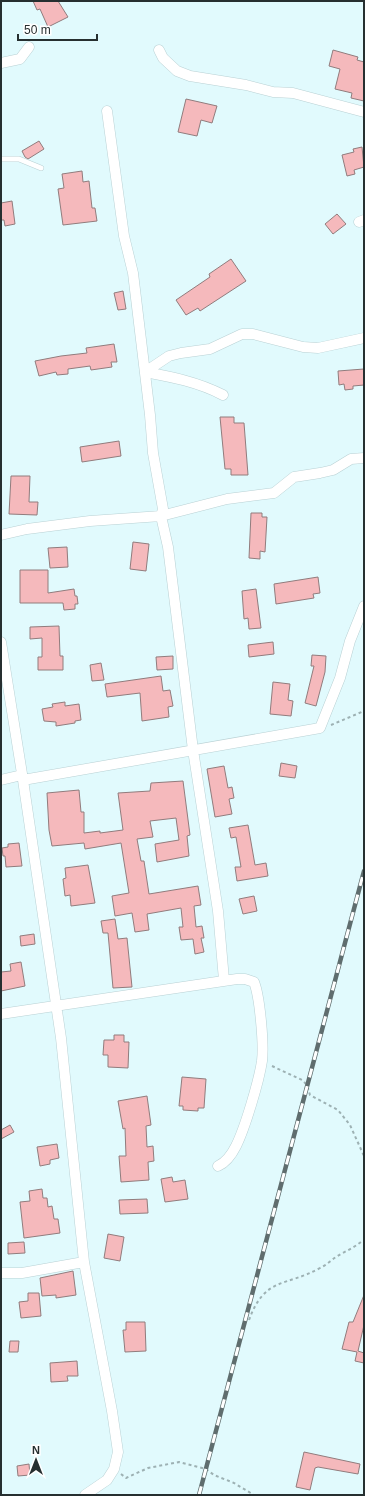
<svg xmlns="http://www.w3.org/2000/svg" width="365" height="1496" font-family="Helvetica,sans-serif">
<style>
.building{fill:#f5b9bc;stroke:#917c7d}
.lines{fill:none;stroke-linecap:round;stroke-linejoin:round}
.service-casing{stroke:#b9d1d4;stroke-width:6}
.minor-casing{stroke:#b9d1d4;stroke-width:11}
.path{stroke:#9db1b3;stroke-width:2;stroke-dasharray:3 3;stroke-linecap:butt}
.service{stroke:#fff;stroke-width:5}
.minor{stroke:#fff;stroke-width:10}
.rail-casing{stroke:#5f6d6e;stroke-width:4.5}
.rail{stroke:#fff;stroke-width:3;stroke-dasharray:9;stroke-linecap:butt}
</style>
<rect width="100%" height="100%" fill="#e1fafd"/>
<path class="building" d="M33 1H58L68 17 48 27 40 9 37 10Z
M333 50 358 57 357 60 364 62V101L351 98 352 93 335 89 340 69 329 66Z
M186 99 217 106 212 123 201 120 197 136 178 132Z
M39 141 44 149 28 159 25 157 22 151Z
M362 147 364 167 354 170 355 174 347 176 342 155 354 152 353 149Z
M82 171 83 182 89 181 92 208H95L97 221 63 225 58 189 64 188 62 174Z
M12 201 15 224 5 226 4 220H1V203Z
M337 214 346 224 333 234 325 224Z
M231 259 246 281 200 311 198 308 186 315 176 300 210 277 209 274Z
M123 291 126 309 118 310 114 293Z
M114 344 117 362H111L112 367 91 370 90 366 68 369V374L57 375 56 372 39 376 35 361 61 356 87 353 86 348Z
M364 369V385L353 386V389L345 390 344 384 339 385 338 371Z
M220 417H234V423H244L248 475H231V469H225Z
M119 441 121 456 82 462 80 447Z
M11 476H30L29 502H38L37 515 9 514Z
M251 513H262V517H267L265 552 260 551V559L249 558Z
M133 542 149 544 146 571 130 569Z
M67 547 68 567 50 568 48 548Z
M20 570H48V593L74 589 75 596H77L78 604H75V609L64 610 63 603H20Z
M318 577 320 593 313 594 314 598 276 604 274 584Z
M256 589 261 628 249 629 248 618 244 619 242 591Z
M59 626 60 656H63V670H38V657H42V638L30 639V627Z
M273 642 274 654 249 657 248 645Z
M312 655 326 656 325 672 316 706 305 703 314 666H311Z
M173 656V669L157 670 156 657Z
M101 663 104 680 92 681 90 665Z
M161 676 163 691 170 690 173 706 168 707 169 717 142 721 140 693 107 697 105 684Z
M273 682 290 684 288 700 293 701 291 716 270 714Z
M65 702V706L79 704 81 720 75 721V723L56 726V722L44 721 42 709 53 707 52 704Z
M281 763 297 766 295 778 279 776Z
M224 766 228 788 232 787 234 798 229 799 232 814 215 817 207 769Z
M183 781 190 835 187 836 189 856 157 862 155 844 179 840 176 818 150 821 153 837 137 839 141 861H144L149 894 198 886 201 905 194 906 196 927 202 926 204 938H201L204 952 195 954 193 939 181 940 179 927H183L181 908 147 914 149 930 135 932 132 913 115 916 112 896 129 893 121 843 85 849 84 843 52 846 49 830 47 793 79 790 81 812H84V833L100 831V833L123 830 118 793 150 791 151 783Z
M248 825 255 865 266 863 268 876 237 881 235 867H241L236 837 231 838 229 828Z
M19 843 22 866 6 867 5 856H3L2 848 8 847V844Z
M88 865 95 903 71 906 70 895 65 896 63 879 66 878 65 868Z
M254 896 257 911 243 914 239 899Z
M115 919 118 939 127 938 132 987 113 988 108 933H103L101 921Z
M34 934 35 944 21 946 20 936Z
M21 962 25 986 1 991V972L11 971 10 964Z
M114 1035H124V1042H129L128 1068 108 1067V1055H103L104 1040H114Z
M182 1077 206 1079 204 1108H198V1111L183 1110V1106H179Z
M147 1096 151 1125 146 1126 147 1147 153 1146 154 1161 148 1162 149 1180 121 1182 119 1156H126L125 1128 123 1129 118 1101Z
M10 1125 14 1132 1 1139V1130Z
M57 1144 59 1158 50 1160V1164L40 1166 37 1147Z
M172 1177 173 1182 185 1180 188 1199 165 1202 161 1179Z
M42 1189 43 1198H47L48 1207 52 1206 54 1219H58L60 1233 24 1238 20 1202 30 1201 29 1191Z
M147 1199 148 1213 120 1214 119 1200Z
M108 1234 124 1237 120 1261 104 1258Z
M24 1242 25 1253 8 1254V1243Z
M73 1271 76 1295 56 1298V1295L42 1296 40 1278Z
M28 1293H39L41 1316 21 1318 19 1302 28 1301Z
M364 1295V1325L358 1351 364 1353V1363L355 1361 357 1352 342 1349 349 1322H353Z
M126 1322H145L146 1351 125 1352 123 1330H126Z
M10 1341H19L18 1352H9Z
M77 1361 78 1376H67L68 1381 51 1382 50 1363Z
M304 1452 360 1464 358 1474 318 1467 315 1468 310 1490 296 1487Z
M29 1464 30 1475 18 1476 17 1466Z"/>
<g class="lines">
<g class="service-casing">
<path id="service" d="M1 159H19L41 168"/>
</g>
<g class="minor-casing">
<path id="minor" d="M159 50 163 58 177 71 190 76 246 85 273 92 293 93 364 112
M1 63 20 59 29 47
M107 111 124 236 133 273 150 415 153 453 163 509 161 516 168 547 193 750 218 911 224 980
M359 222 364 220
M223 395C198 382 172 377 145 372L169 356 181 353 210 349 242 334H253L303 347 318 348 364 338
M1 535 27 529 90 521 161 516 227 499 274 493 294 477 320 473 333 470 351 459 364 458
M1 642 23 780 61 1038 84 1262 112 1411 118 1452 114 1469 107 1480 85 1495
M1 780 22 775
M23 780 320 728 340 678 350 641 364 606
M1 1014 237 979H245L254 982C260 997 264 1045 262 1061 259 1081 245 1128 236 1146 232 1154 227 1162 218 1166
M1 1273H22L84 1262"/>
</g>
<path class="path" d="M331 725 364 711
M272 1066 302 1080 307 1085 310 1095 338 1110 350 1125 364 1156
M249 1320C265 1276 286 1287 320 1268 327 1265 333 1258 341 1254 348 1250 355 1247 362 1241L364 1242
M121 1474 126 1478 148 1468 179 1462 206 1469 214 1475 234 1483 254 1495"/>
<use href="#service" class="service"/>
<use href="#minor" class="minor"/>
<g class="rail-casing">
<path id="rail" d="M199 1495 364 871"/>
</g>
<use href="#rail" class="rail"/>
</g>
<rect width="365" height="1496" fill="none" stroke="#262f30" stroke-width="4"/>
<g transform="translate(36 1460)" stroke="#ffffff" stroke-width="3" paint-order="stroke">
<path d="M0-3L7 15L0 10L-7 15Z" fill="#262f30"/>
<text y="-6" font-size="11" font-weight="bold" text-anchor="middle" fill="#262f30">N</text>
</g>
<path d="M18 34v6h79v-6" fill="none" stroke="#262f30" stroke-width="2"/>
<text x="24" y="34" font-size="12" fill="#262f30" stroke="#ffffff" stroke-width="3" paint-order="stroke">50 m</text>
</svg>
